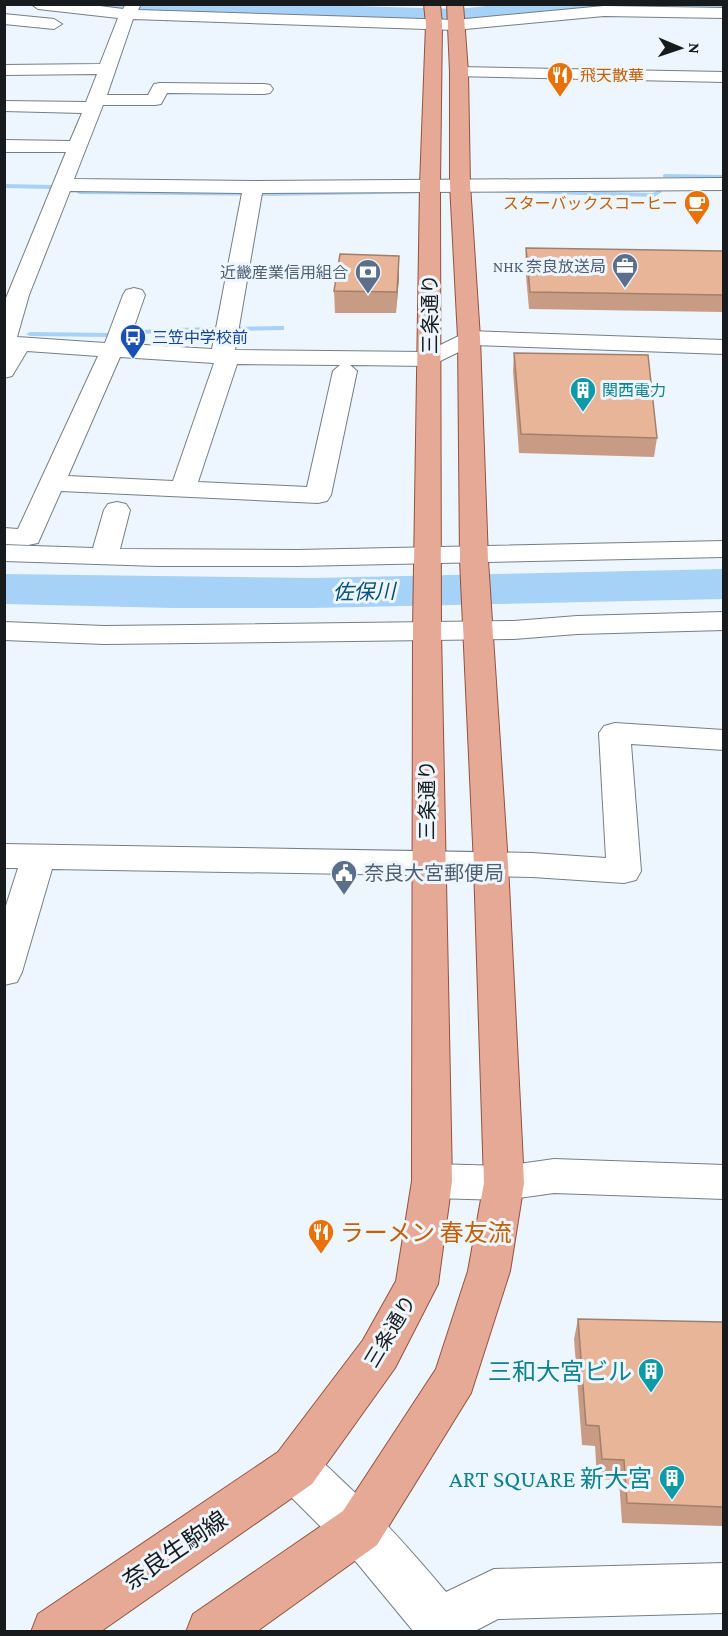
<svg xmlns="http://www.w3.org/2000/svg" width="728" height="1636" font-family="'Crimson Pro','Noto Sans JP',serif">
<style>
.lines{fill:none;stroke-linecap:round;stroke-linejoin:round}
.stream{fill:#a6d2f7;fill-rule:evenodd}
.river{fill:#a6d2f7;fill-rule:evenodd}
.minor-casing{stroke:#767e85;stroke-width:2}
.major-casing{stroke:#93523e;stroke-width:2}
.minor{fill:#fff;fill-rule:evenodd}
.major{fill:#e6a996;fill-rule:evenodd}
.wall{fill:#c89c84}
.shaded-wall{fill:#a27f6b}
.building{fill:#e8b599;stroke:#a27f6b;stroke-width:1.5}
.labels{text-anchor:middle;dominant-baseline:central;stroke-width:6;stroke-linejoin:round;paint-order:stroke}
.far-food-label{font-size:16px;fill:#c56008;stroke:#edf6fe;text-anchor:start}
.far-service-label{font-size:16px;fill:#4e5e75;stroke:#edf6fe;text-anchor:end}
.far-transit-label{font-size:16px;fill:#164399;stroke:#edf6fe;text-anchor:start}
.far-culture-label{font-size:16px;fill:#0d838f;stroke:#edf6fe;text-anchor:start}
.street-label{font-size:20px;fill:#181b1d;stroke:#edf6fe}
.service-label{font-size:20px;fill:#4e5e75;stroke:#edf6fe;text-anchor:start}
.water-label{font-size:21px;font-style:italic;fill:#06507e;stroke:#edf6fe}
.near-food-label{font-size:24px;fill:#c56008;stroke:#edf6fe;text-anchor:start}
.near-culture-label{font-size:24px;fill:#0d838f;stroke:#edf6fe;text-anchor:end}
.near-street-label{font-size:24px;fill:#181b1d;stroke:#edf6fe}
</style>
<rect width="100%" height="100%" fill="#edf6fe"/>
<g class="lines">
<path class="stream" d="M665 174 724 175V179L663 177V175Z
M4 184 51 185 54 187 51 189 4 188Z
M486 189 653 193 659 190 662 192 654 197 484 192 483 191Z
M429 190 432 192 431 193 271 196 79 194 76 192 79 190 271 192Z
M281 326H284V330L167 332 110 337 30 336 26 334 30 332 110 333 167 328Z"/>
<path class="river" d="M65 4H286L458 9 505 4H608L604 10 594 13 458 27 141 18 79 13 69 10Z
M670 4H724V17L674 10Z
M724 569V599L312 608H174L4 604V574L312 578Z"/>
<g class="minor-casing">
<path id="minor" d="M31 4H84L123 9 126 4H141L138 10 455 20 604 6 724 8V18L604 16 455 30 133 19 107 95H148L154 84 160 83 264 84 270 85 273 89 270 93 264 94 167 93 161 104 155 105H103L74 179 253 181 724 178V190L262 193 235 350 426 352 469 331 724 340V354L473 345 430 366 350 365 357 371 331 495 327 501 318 503 61 491 38 543 28 545 4 544V528L18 529 98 356 27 351 12 376 4 378V303L66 152H4V140L70 141 82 113 4 111V101L86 102 97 74 4 75V65L100 64 118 18 38 9ZM70 191 242 193 212 349 128 344 145 295 142 290 134 288 126 290 123 295 105 343 17 337 29 295ZM120 357 214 363 173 481 68 476ZM237 364 340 365 333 371 307 487 198 482Z
M4 14 54 19 62 24 54 29 4 24Z
M459 67 724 72V82L453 76 450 72 453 68Z
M117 502 126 504 130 510 120 549 297 550 724 541V557L297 566H158L4 561V545L93 548 104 510 108 504Z
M724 612V630L577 634 514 639 104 644 4 640V622L104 626 514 621 577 616Z
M615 723 724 730V750L631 744 641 871 636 880 624 883 532 877 52 869 22 972 17 982 4 985V912L18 868H4V844L532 853 606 858 599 733 604 726Z
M554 1159 724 1165V1199L554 1193 504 1200 432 1198 418 1193 412 1181 418 1169 432 1164 504 1166Z
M295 1445C317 1454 332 1471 349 1487 384 1520 415 1555 446 1592L494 1569 724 1563V1613L498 1619 473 1632H414L357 1563 278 1484 272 1468 278 1452Z"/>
</g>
<g class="major-casing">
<path id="major" d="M424 4H440L442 24 440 185 441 630 452 1181 438 1284 395 1368 312 1484 100 1632H31L38 1614 278 1452 363 1340 396 1281 412 1181 413 630 420 185 426 24Z
M447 4H463L468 72 470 184 480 338 488 560 508 865 524 1183 510 1271 471 1393 377 1545 256 1632H186L193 1614 343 1511 436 1369 468 1271 484 1183 474 865 460 560 458 338 450 184V72Z"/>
</g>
<use href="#minor" class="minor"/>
<use href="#major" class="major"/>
</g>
<path class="wall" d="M526 248 723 251V312L529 309 525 265Z
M399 277 396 313H335L334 291Z
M514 353 657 438 654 457 519 453 513 371Z
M578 1319 723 1322V1526L622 1523 619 1480 597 1479 595 1446 582 1445 574 1339Z"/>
<path class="shaded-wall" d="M399 256V277L396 313 397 292Z"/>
<path class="building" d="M526 248 723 251V295L530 292Z
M340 254 399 256 397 292 334 291Z
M514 353 648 355 657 438 521 434Z
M578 1319 723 1322V1507L627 1503 624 1460 602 1459 599 1426 586 1425Z"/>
<defs>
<g id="restaurant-pin" transform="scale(1.35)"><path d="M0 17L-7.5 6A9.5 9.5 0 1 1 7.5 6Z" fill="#e8710a" stroke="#edf6fe"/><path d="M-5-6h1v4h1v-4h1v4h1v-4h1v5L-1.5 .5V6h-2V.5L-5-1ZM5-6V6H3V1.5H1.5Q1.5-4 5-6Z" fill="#fff"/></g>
<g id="cafe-pin" transform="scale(1.35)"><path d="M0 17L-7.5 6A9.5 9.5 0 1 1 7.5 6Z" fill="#e8710a" stroke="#edf6fe"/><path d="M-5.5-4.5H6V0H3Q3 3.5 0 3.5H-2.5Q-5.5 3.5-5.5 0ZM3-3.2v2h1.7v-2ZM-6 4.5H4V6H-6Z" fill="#fff"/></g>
<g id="office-pin" transform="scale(1.35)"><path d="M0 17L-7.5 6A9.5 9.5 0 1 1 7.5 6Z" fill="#5c6f8a" stroke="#edf6fe"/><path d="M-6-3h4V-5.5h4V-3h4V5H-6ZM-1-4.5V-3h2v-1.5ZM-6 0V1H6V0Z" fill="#fff"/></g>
<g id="bank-pin" transform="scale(1.35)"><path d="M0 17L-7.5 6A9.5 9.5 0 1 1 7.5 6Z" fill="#5c6f8a" stroke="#edf6fe"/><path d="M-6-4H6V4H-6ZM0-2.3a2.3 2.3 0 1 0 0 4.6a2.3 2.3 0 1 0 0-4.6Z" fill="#fff"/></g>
<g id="bus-pin" transform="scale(1.35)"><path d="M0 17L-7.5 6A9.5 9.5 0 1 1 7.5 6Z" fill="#1a4fb4" stroke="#edf6fe"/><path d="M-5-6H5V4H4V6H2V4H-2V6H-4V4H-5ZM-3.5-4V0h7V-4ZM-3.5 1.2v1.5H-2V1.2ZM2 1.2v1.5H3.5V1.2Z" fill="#fff"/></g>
<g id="building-pin" transform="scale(1.35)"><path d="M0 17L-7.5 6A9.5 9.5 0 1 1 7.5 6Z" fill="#0f9aa8" stroke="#edf6fe"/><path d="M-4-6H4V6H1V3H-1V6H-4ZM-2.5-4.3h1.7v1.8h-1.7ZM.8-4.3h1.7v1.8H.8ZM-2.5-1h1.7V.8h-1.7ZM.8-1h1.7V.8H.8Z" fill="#fff"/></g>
<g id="civic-pin" transform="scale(1.35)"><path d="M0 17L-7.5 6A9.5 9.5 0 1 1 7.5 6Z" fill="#5c6f8a" stroke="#edf6fe"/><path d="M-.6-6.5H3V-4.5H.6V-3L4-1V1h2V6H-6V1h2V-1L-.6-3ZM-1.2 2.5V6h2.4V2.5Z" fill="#fff"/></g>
</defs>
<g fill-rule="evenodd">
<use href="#restaurant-pin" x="560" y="75"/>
<use href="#cafe-pin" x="697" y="203"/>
<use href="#office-pin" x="625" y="266"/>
<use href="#bank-pin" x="368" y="272"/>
<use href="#bus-pin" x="133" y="337"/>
<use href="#building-pin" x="583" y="390"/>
<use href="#civic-pin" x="344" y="873"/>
<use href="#restaurant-pin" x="321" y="1232"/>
<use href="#building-pin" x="651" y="1371"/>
<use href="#building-pin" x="672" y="1478"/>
</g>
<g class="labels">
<g class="far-food-label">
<text x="580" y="75">飛天散華</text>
<text x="678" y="203" text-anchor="end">スターバックスコーヒー</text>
</g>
<g class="far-service-label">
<text x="606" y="266">NHK 奈良放送局</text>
<text x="348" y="272">近畿産業信用組合</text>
</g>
<g class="far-transit-label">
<text x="152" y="337">三笠中学校前</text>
</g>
<g class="far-culture-label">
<text x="602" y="390">関西電力</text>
</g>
<g class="street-label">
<text transform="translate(430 314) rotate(-90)">三条通り</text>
<text transform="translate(427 800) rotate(-90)">三条通り</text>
<text transform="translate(390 1331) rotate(-59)">三条通り</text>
</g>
<g class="service-label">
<text x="364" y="873">奈良大宮郵便局</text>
</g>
<g class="water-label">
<text transform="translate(364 592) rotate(-1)">佐保川</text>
</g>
<g class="near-food-label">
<text x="340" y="1232">ラーメン 春友流</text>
</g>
<g class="near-culture-label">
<text x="632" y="1371">三和大宮ビル</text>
<text x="652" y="1478">ART SQUARE 新大宮</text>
</g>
<g class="near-street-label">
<text transform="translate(175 1550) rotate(-34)">奈良生駒線</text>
</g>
</g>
<rect width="728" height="1636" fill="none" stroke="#181b1d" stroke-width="12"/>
<g transform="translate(680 48) rotate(92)" stroke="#edf6fe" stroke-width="4.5" paint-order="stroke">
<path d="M0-4.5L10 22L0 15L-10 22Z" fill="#181b1d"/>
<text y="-9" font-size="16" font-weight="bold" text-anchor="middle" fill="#181b1d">N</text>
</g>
</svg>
